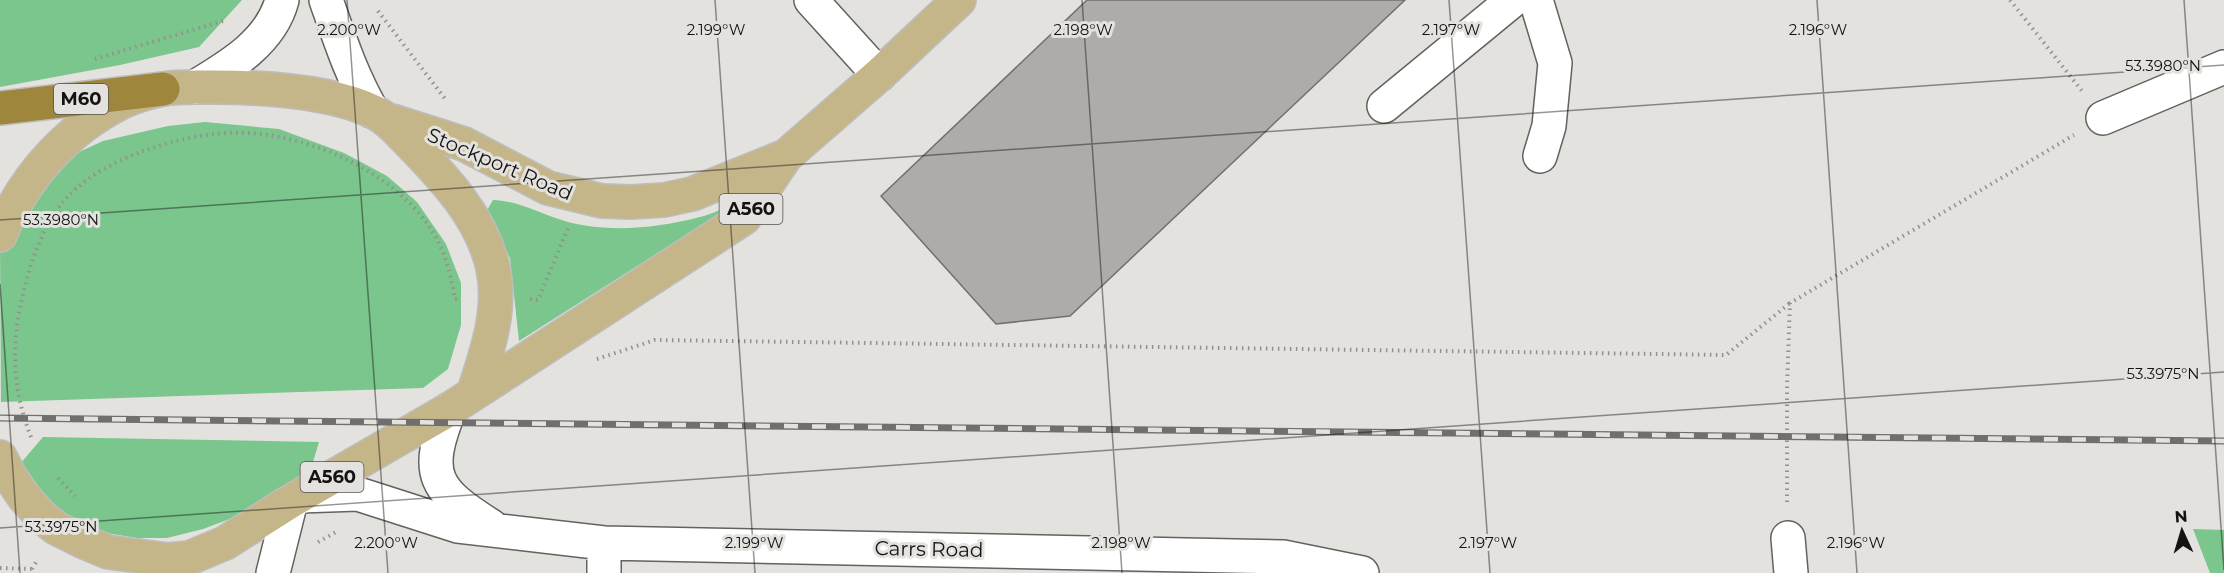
<svg xmlns="http://www.w3.org/2000/svg" width="2224" height="573" font-family="Montserrat,sans-serif">
<style>
.green{fill:#7ac68c}
.building{fill:#adaca9;stroke:#71706d;stroke-width:1.5}
.lines{fill:none;stroke-linecap:round;stroke-linejoin:round}
.minor-casing{stroke:#63625f;stroke-width:36}
.major-casing{stroke:#bdbdbd;stroke-width:36}
.highway-casing{stroke:#bdbdbd;stroke-width:36}
.path{stroke:#92918e;stroke-width:4;stroke-dasharray:1.5 4.5;stroke-linecap:butt}
.minor{stroke:#fff;stroke-width:33}
.major{stroke:#c5b68a;stroke-width:33}
.highway{stroke:#9e863c;stroke-width:33}
.rail-casing{stroke:#706f6e;stroke-width:7}
.rail{stroke:#e3e2df;stroke-width:4.5;stroke-dasharray:14;stroke-linecap:butt}
.ticks{fill:none;stroke:#141312;stroke-width:1.5;stroke-opacity:0.45}
.labels{text-anchor:middle;dominant-baseline:central;stroke-width:6;stroke-linejoin:round;paint-order:stroke}
.shield{fill:#e3e2df;stroke:#525150;stroke-width:1.5}
.shield-label{font-size:18px;font-weight:bold;fill:#141312}
.street-label{font-size:20px;fill:#141312;stroke:#e3e2df}
.ticks-label{font-size:15px;text-anchor:middle;fill:#141312;stroke:#e3e2df;stroke-width:6;stroke-linejoin:round;paint-order:stroke}
</style>
<rect width="100%" height="100%" fill="#e3e2df"/>
<path class="green" d="M0 0H242L199 47 120 65 0 87Z
M205 122 279 129 344 153 387 176 417 202 446 244 461 283V325L448 369 423 388 1 402 0 237 53 164 103 141 168 126Z
M493 200C520 201 542 215 568 222 610 233 658 228 700 217 713 214 726 207 738 202L519 341 510 258 486 212Z
M43 437 319 442 307 482 251 511 203 529 167 538H137L100 532 65 514 39 492 20 464Z
M2193 529 2224 530V573H2210Z"/>
<path class="building" d="M1087 0H1405L1070 316 996 324 881 196Z"/>
<g class="lines">
<g class="minor-casing">
<path id="minor" d="M326 0C340 40 351 74 372 111
M811 0 879 75
M1536 0 1555 63 1549 126 1540 156
M195 87C230 66 271 42 282 0
M1384 106 1513 0
M2103 118 2224 67
M450 409C423 475 434 490 491 526
M300 496 358 494 458 526 604 543 1283 557 1362 573
M1788 538 1791 573
M273 573 291 501
M604 573V543"/>
</g>
<g class="major-casing">
<path id="major" d="M392 121 464 144 548 188 602 201 631 202 664 200 692 194 786 156
M0 235C23 179 65 131 120 103 132 97 149 92 163 89 179 86 197 87 213 87 260 87 331 91 374 112 389 119 399 132 411 144 445 179 482 218 493 268 502 310 487 352 474 392
M0 457 11 478 24 497 40 515 56 528 82 541 108 552 168 560 189 558 225 543 291 501 450 409 744 218 786 156 879 75 959 0"/>
</g>
<g class="highway-casing">
<path id="highway" d="M0 108 163 89"/>
</g>
<path class="path" d="M2010 0 2082 91
M378 11 446 100
M95 59 226 20
M530 299 538 300 568 228
M597 359 655 340 1726 355 1790 303
M31 437C11 386 11 342 24 290 31 260 43 227 62 203 82 178 117 160 146 150 178 139 215 131 249 133 316 137 399 175 434 234 446 254 451 276 455 299H460
M58 478 75 496
M1787 502V387L1790 303 2074 135
M318 542 338 531
M0 568 32 569
M32 569 38 559"/>
<use href="#minor" class="minor"/>
<use href="#major" class="major"/>
<use href="#highway" class="highway"/>
<g class="rail-casing">
<path id="rail" d="M0 418 2224 441"/>
</g>
<use href="#rail" class="rail"/>
</g>
<path class="ticks" d="M347 0 388 573M715 0 755 573M1082 0 1122 573M1449 0 1490 573M1817 0 1857 573M2184 0 2224 570M0 220 2224 65M0 284 20 573M0 528 2224 372"/>
<g class="labels">
<g class="shield">
<rect x="54" y="84" width="54" height="30" rx="4.5"/>
<rect x="719.5" y="194" width="63" height="30" rx="4.5"/>
<rect x="300.5" y="462" width="63" height="30" rx="4.5"/>
</g>
<g class="shield-label">
<text x="81" y="99">M60</text>
<text x="751" y="209">A560</text>
<text x="332" y="477">A560</text>
</g>
<g class="street-label">
<text transform="translate(500 164) rotate(23)">Stockport Road</text>
<text transform="translate(929 549) rotate(1)">Carrs Road</text>
</g>
</g>
<g class="ticks-label">
<text x="349" y="35">2.200°W</text>
<text x="716" y="35">2.199°W</text>
<text x="1083" y="35">2.198°W</text>
<text x="1451" y="35">2.197°W</text>
<text x="1818" y="35">2.196°W</text>
<text x="2163" y="71">53.3980°N</text>
<text x="61" y="225">53.3980°N</text>
<text x="2163" y="379">53.3975°N</text>
<text x="61" y="532">53.3975°N</text>
<text x="386" y="548">2.200°W</text>
<text x="754" y="548">2.199°W</text>
<text x="1121" y="548">2.198°W</text>
<text x="1488" y="548">2.197°W</text>
<text x="1856" y="548">2.196°W</text>
</g>
<g transform="translate(2182 531) rotate(356)" stroke="#e3e2df" stroke-width="4.5" paint-order="stroke">
<path d="M0-4.5L10 22L0 15L-10 22Z" fill="#141312"/>
<text y="-9" font-size="16" font-weight="bold" text-anchor="middle" fill="#141312">N</text>
</g>
</svg>
